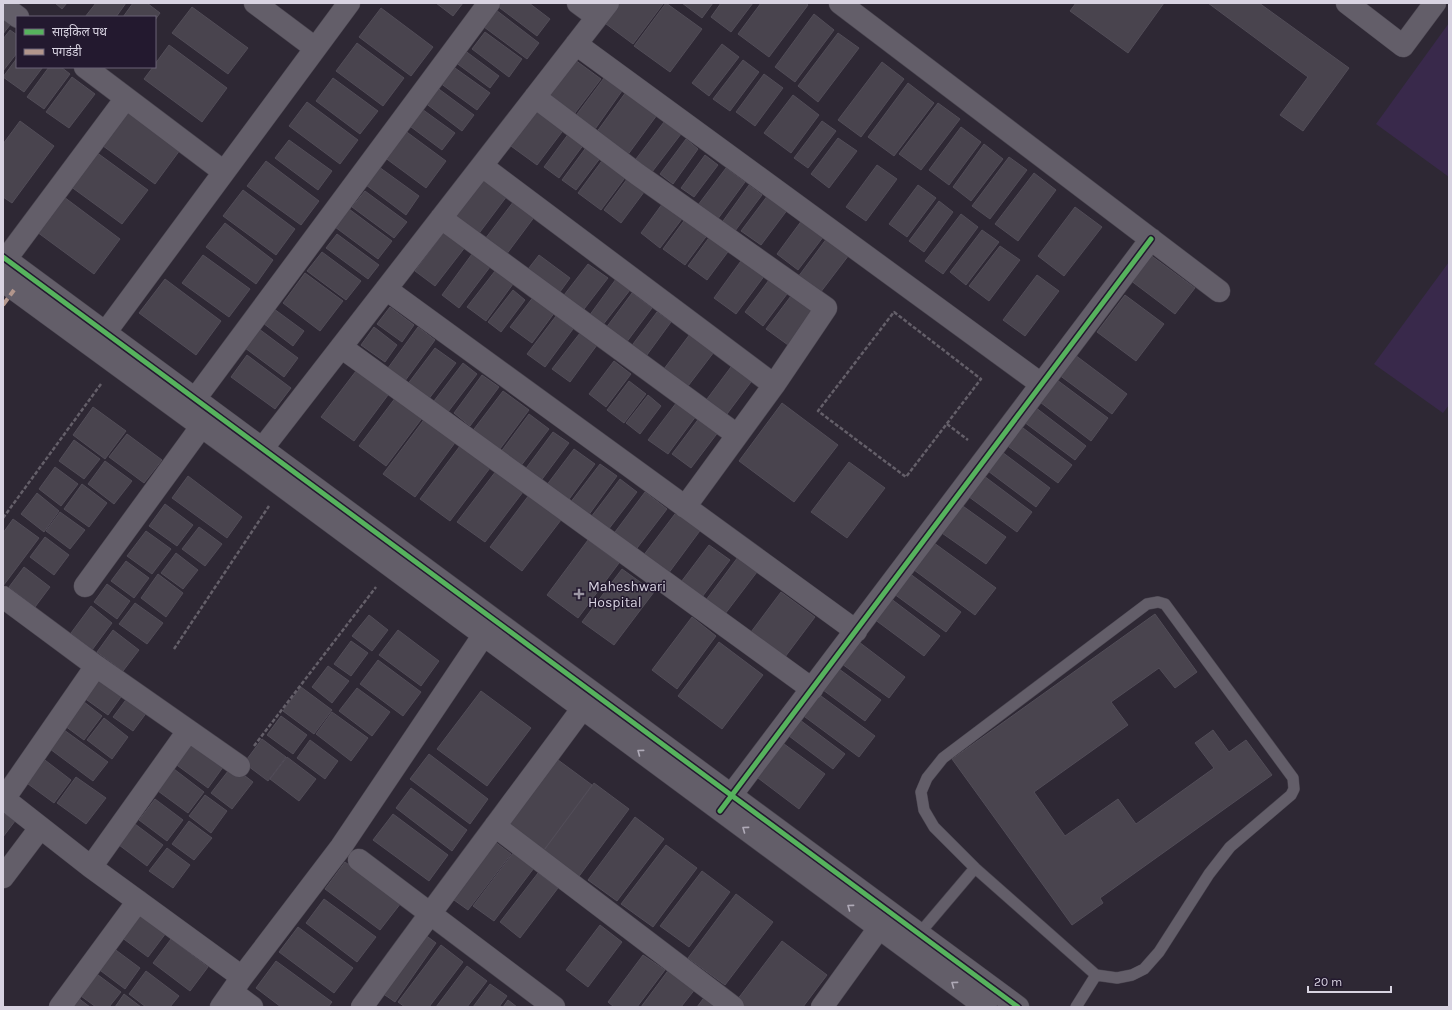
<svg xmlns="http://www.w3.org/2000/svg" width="1452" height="1010" font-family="Karla,'Noto Sans Devanagari',sans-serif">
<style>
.green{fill:#39294b}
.building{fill:#49444e;stroke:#524d58}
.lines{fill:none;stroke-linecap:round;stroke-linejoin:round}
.lane-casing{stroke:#49444f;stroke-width:12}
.street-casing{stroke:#49444f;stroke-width:23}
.path{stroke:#645f69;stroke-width:2.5;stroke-dasharray:4 2;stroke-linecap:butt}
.lane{stroke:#635e69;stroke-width:11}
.street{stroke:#635e69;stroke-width:22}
.quiet{stroke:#b2968c;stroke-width:4;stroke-dasharray:8 4;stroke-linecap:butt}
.cycleway-casing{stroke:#23192f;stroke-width:8}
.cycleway{stroke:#56b35d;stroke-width:5}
.oneway{stroke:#afaab7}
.poi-dot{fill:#9c97a4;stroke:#23192f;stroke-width:1.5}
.labels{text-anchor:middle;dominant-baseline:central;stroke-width:3;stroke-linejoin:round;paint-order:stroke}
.poi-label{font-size:14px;fill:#d8d3e1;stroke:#23192f;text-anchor:start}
</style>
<rect width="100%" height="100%" fill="#2e2834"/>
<path class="green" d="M1449 23V177L1376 124Z
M1449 262V405L1443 413 1374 364Z"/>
<path class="building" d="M55 3H67L62 9Z
M96 3H126L116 17H85Z
M133 3H147L160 13 155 20V17H123Z
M436 3H463L453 16Z
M498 3H529L550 19 537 36 496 5Z
M610 3H661L663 4 633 44 598 18Z
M666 3 702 29 670 72 634 46Z
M682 3H713L702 18Z
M721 3H753L731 32 711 17Z
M761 3H805L808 5 769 57 738 34Z
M1076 3H1164L1128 53 1070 11Z
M1208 3H1259L1349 68 1303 131 1280 115 1308 77Z
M192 7 248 48 228 74 172 33Z
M381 8 433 47 411 76 359 37Z
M496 10 539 43 527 59 484 27Z
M814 14 834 30 795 82 775 67Z
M3 20 10 25 3 34Z
M10 30 17 35V53L3 71V39Z
M485 32 522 59 509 77 472 49Z
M838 33 859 48 818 102 798 86Z
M357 43 404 78 383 106 336 71Z
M722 44 739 57 709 96 692 83Z
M169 45 227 88 202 122 144 79 153 67H155V64Z
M460 47 499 76 490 88 451 59Z
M571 57 601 79 572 117 543 96Z
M17 58V67H43L24 92 3 77Z
M743 60 759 72 730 111 713 99Z
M882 62 904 79 861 137 838 120Z
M448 63 490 93 477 110 436 80Z
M49 67H61L70 74 44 109 27 97Z
M764 74 783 88 755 126 736 112Z
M72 77 95 94 69 128 46 112Z
M333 78 378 111 360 134 316 101Z
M604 78 622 91 593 132 574 118Z
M908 83 934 103 894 156 868 137Z
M432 84 474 115 462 131 420 99Z
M626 92 657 115 624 160 593 137Z
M793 95 819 115 791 153 764 133Z
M307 102 358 140 340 164 289 126Z
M532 103 565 128 537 165 504 141Z
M938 103 960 119 921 170 899 154Z
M415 104 455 133 442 150 403 121Z
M125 109 180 150 155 184 99 143Z
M20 121 54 146 12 203 3 197V144Z
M822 121 836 131 808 168 794 158Z
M664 122 681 134 652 172 636 159Z
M961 127 981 142 949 185 929 170Z
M572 129 587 140 559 178 544 167Z
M404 130 446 161 426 188 384 157Z
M838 138 857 151 829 188 811 174Z
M686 139 698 149 673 184 660 174Z
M289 140 332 171 318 190 275 158Z
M590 142 604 153 576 190 562 180Z
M984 144 1003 159 971 201 953 187Z
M96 152 148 190 122 224 70 186Z
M607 154 630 171 601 210 578 193Z
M705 155 718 165 694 197 681 188Z
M1009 157 1027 170 990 219 972 206Z
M266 161 319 201 301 225 247 186Z
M877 165 897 179 866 221 846 207Z
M379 167 419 196 406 215 366 185Z
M726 168 745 182 717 220 698 205Z
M633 171 650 184 621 223 604 210Z
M1034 173 1056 190 1018 241 995 224Z
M486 174 510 192 477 236 453 219Z
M749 185 762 195 735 231 723 221Z
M918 185 936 198 907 237 889 224Z
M243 190 295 229 276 255 223 216Z
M365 191 407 222 394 238 352 207Z
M768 195 788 209 761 245 741 231Z
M668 196 688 211 660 248 641 233Z
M64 197 120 239 94 274 37 232Z
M517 197 538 212 503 259 482 243Z
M939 201 953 212 924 252 909 241Z
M1075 207 1102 227 1064 276 1038 256Z
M349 209 392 241 378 259 335 227Z
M689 214 711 230 685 265 663 249Z
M961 214 978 227 943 274 925 261Z
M805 216 827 232 798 270 777 254Z
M225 223 273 260 256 284 206 247Z
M982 230 999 242 966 285 950 272Z
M445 231 466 246 435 286 415 271Z
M714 231 733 245 707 280 688 266Z
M337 234 379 265 368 279 326 248Z
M830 234 852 251 820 293 798 277Z
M1000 246 1020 260 989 301 969 286Z
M322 252 361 281 346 300 307 271Z
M472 254 490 267 459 308 442 295Z
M746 254 768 271 736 314 714 298Z
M1149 254 1195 288 1175 314 1130 280Z
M203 255 250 289 229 317 182 283Z
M539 255 570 278 557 296 525 273Z
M588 264 608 278 581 313 561 299Z
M495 271 513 284 486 321 467 307Z
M775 272 793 286 763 326 745 312Z
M305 273 343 301 320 331 283 303Z
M1037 275 1059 291 1025 336 1003 320Z
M165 279 221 321 196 355 139 313Z
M616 279 630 290 602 326 589 316Z
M797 288 819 304 788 345 766 329Z
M513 290 525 300 501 332 488 322Z
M632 293 652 308 623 347 603 332Z
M1125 295 1164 324 1136 361 1097 332Z
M534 296 555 312 532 343 510 327Z
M270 306 304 331 293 346 259 320Z
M390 307 414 325 402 342 377 324Z
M657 312 671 322 644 359 630 348Z
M556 316 573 329 545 367 527 354Z
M374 327 397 345 385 362 361 345Z
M418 327 435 340 402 385 385 372Z
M259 329 298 358 284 377 245 348Z
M580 333 597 345 570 382 552 369Z
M690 334 714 352 685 390 661 373Z
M435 348 456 363 428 400 407 385Z
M1071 352 1127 394 1112 414 1055 372Z
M247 355 291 388 275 409 231 377Z
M614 361 631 374 606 407 589 394Z
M463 363 477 374 448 412 434 401Z
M734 363 754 378 724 418 704 403Z
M356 371 388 395 354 441 321 417Z
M482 375 499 387 470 426 454 413Z
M1053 377 1108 418 1091 441 1036 399Z
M629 381 646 394 624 423 607 410Z
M503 391 529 410 497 453 471 433Z
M648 395 661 406 640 434 626 423Z
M396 397 423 417 386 466 359 446Z
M680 398 699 412 668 454 648 440Z
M782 403 838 445 794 502 739 461Z
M1031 404 1086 446 1075 460 1020 419Z
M93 407 126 431 105 459 73 435Z
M529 414 549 429 520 467 500 453Z
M426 417 457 440 415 497 383 474Z
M700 417 719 431 691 468 672 454Z
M1019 425 1072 465 1058 483 1005 444Z
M553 432 569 443 540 482 524 471Z
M127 434 162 460 144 483 109 457Z
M74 440 100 459 84 479 59 461Z
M463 442 493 464 450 521 420 499Z
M574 449 595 464 567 502 546 486Z
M998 449 1050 488 1036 507 984 468Z
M105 461 132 481 114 504 88 484Z
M849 462 885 488 847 538 811 512Z
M600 464 617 476 588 516 570 503Z
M55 467 78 484 61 506 39 489Z
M496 471 523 492 485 542 457 522Z
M980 473 1032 512 1017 532 965 494Z
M188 476 242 517 227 538 172 498Z
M620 479 637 492 608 530 591 517Z
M82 484 107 503 89 527 64 509Z
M645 492 667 509 634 552 612 536Z
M37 493 59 511 44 532 21 514Z
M529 495 561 520 522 571 490 547Z
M165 504 193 525 177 546 149 526Z
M960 504 1006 537 986 564 939 531Z
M678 510 702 528 668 574 643 556Z
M60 512 85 530 70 549 46 531Z
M13 519 39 538 3 586V533Z
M199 527 222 544 205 566 182 549Z
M146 531 171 549 152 574 127 556Z
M45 537 69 555 54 575 30 557Z
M588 540 619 563 578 618 547 595Z
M930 540 996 588 975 615 910 567Z
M709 545 730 560 699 601 678 586Z
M176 553 198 570 183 589 161 573Z
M738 557 757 572 725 614 706 600Z
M126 561 149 578 134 598 111 581Z
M24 567 50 587 35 607 9 587Z
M622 569 654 592 614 645 582 622Z
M905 570 961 612 946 632 890 591Z
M158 574 183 593 166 617 141 598Z
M107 584 130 601 117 619 94 602Z
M781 592 815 617 785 657 751 632Z
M890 598 940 636 924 656 874 619Z
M135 603 163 623 147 644 119 624Z
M91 606 112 623 92 650 71 633Z
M1155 614 1197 672 1175 688 1159 668 1111 702 1128 725 1034 792 1065 836 1118 799 1136 824 1214 768 1195 743 1213 730 1229 752 1246 740 1272 775 1100 898 1103 903 1072 925 952 759Z
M369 615 388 630 372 651 352 636Z
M692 617 716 636 677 689 652 670Z
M113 630 139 650 123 671 97 652Z
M398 630 439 661 421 686 379 655Z
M351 641 368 653 351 676 334 664Z
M719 642 763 675 722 729 678 696Z
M859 642 905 677 889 698 842 664Z
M378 660 421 692 403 716 360 684Z
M328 666 349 681 332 703 312 687Z
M835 666 881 700 865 721 819 687Z
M98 670 126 690 108 715 80 695Z
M301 687 332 710 314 734 283 711Z
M357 688 390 712 372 736 339 711Z
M481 691 531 728 487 786 437 749Z
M131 693 150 708 133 731 113 717Z
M817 693 875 736 859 757 801 714Z
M79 698 102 716 84 740 61 723Z
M332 712 368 738 351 761 316 734Z
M281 716 307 735 293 754 267 735Z
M796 717 845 754 833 769 785 733Z
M104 718 128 737 112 759 87 740Z
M60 727 108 762 93 781 46 746Z
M193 738 226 763 208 788 174 763Z
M262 739 286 757 268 781 244 763Z
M310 740 338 761 325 779 297 758Z
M780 741 825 774 799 809 754 775Z
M37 754 71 780 54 803 20 778Z
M429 754 488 799 470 824 410 779Z
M550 754 592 785 544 850 502 819Z
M287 757 316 779 299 801 270 779Z
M232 766 253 782 232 809 211 793Z
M174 769 204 792 188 813 158 791Z
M76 777 106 798 86 824 57 803Z
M594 783 629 809 577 879 542 853Z
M411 788 467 830 452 851 396 808Z
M205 795 227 811 211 833 189 816Z
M155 799 183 820 167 841 139 820Z
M3 813 15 821 3 837Z
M393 814 448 855 429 881 373 840Z
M635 817 664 839 617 901 588 880Z
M189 821 212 838 194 860 172 844Z
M135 824 163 845 147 866 119 845Z
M490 838 511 854 468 910 447 895Z
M666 845 697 868 653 927 621 904Z
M167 848 190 865 173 888 149 871Z
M516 849 537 864 494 921 473 906Z
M345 862 401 903 380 930 325 889Z
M702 871 730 892 689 947 660 926Z
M538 873 558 888 520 938 500 922Z
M736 894 773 922 725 985 688 958Z
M324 899 376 937 357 962 306 923Z
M135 909 166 933 148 957 117 934Z
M600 925 622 942 588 987 566 970Z
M298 927 353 968 334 993 279 952Z
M424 934 436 943 395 1002 382 993Z
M171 939 208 967 190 991 153 963Z
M782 941 827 975 803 1007H746L737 1000Z
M109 945 140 968 125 989 93 965Z
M441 945 463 962 429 1007H405L398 1002Z
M643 955 665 970 637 1007H614L608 1002Z
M276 961 332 1002 328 1007H281L256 988Z
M467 966 487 981 467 1007H436Z
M670 968 696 988 681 1007H641Z
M90 969 121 992 109 1007H96L74 991Z
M146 971 179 996 170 1007H146L129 994Z
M490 984 507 996 499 1007H473Z
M73 994 90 1007H63Z
M124 994 141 1007H115Z
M706 995 721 1007H697Z
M508 1000 517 1007H503Z"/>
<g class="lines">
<g class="lane-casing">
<path id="lane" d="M1158 602 1165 604 1293 778 1294 789 1291 795 1230 847 1209 874 1159 952 1144 969 1132 975 1117 978 1096 975 975 868 934 827 924 810 921 792 927 778 943 758 1147 604Z
M919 934 975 868
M1076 1007 1096 975"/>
</g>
<g class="street-casing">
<path id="street" d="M255 3 315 48
M578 3 597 17
M840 3 1219 291
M1347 3 1403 46 1435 3
M3 6 18 17
M576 44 1041 384
M85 67 224 172
M535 97 637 174 826 308 774 385 685 507
M482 166 774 385
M441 218 737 435
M3 257 1018 1007
M6 259 126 98
M3 281 246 459 986 1007
M386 289 856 631
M96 344 105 333 349 3
M341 347 812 689
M195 399 489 3
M262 449 608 3
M85 586 201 427
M3 597 96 666 239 766
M3 798 91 867 242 977
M4 799 96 666
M723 806 1151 239
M495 826 733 1007
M359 860 554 1007
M91 867 188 731
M3 877 40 828
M232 992 252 1007
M60 1007 138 901
M221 1007 242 977 341 847 483 636
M362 1007C434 907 509 808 582 709
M822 1007 879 928"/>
</g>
<path class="path" d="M894 312 981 379 906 477 818 411Z
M947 424 968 440
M3 518 101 384
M174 649 269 506
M254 746 376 587"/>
<use href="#lane" class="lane"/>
<use href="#street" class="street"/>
<path class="quiet" d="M3 305 14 290"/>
<g class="cycleway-casing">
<path id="cycleway" d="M3 257 1018 1007
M720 811 1151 239"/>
</g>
<use href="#cycleway" class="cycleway"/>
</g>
<defs><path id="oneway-chevron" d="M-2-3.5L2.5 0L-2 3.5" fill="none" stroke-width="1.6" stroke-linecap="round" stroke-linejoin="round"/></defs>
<g class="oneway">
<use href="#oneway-chevron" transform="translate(640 752) rotate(-143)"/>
<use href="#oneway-chevron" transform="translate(745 829) rotate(-144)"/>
<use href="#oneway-chevron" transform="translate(850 907) rotate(-144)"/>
<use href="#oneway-chevron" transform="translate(954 984) rotate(-144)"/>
</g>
<path class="poi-dot" d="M577 588h4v4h4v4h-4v4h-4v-4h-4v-4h4z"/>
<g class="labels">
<g class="poi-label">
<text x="588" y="586">Maheshwari<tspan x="588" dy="16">Hospital</tspan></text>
</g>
</g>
<rect width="1452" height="1010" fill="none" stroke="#d8d3e1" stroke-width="8"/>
<rect x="16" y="16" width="140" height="52" fill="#23192f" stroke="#6b6376"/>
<rect x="24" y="29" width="20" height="6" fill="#56b35d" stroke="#6b6376"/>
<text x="52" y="36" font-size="12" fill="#d8d3e1">साइकिल पथ</text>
<rect x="24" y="49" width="20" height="6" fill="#b2968c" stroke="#6b6376"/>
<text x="52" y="56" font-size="12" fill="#d8d3e1">पगडंडी</text>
<path d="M1308 986v6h83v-6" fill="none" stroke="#d8d3e1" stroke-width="2"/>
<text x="1314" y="986" font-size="12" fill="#d8d3e1" stroke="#23192f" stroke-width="3" paint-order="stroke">20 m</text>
</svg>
